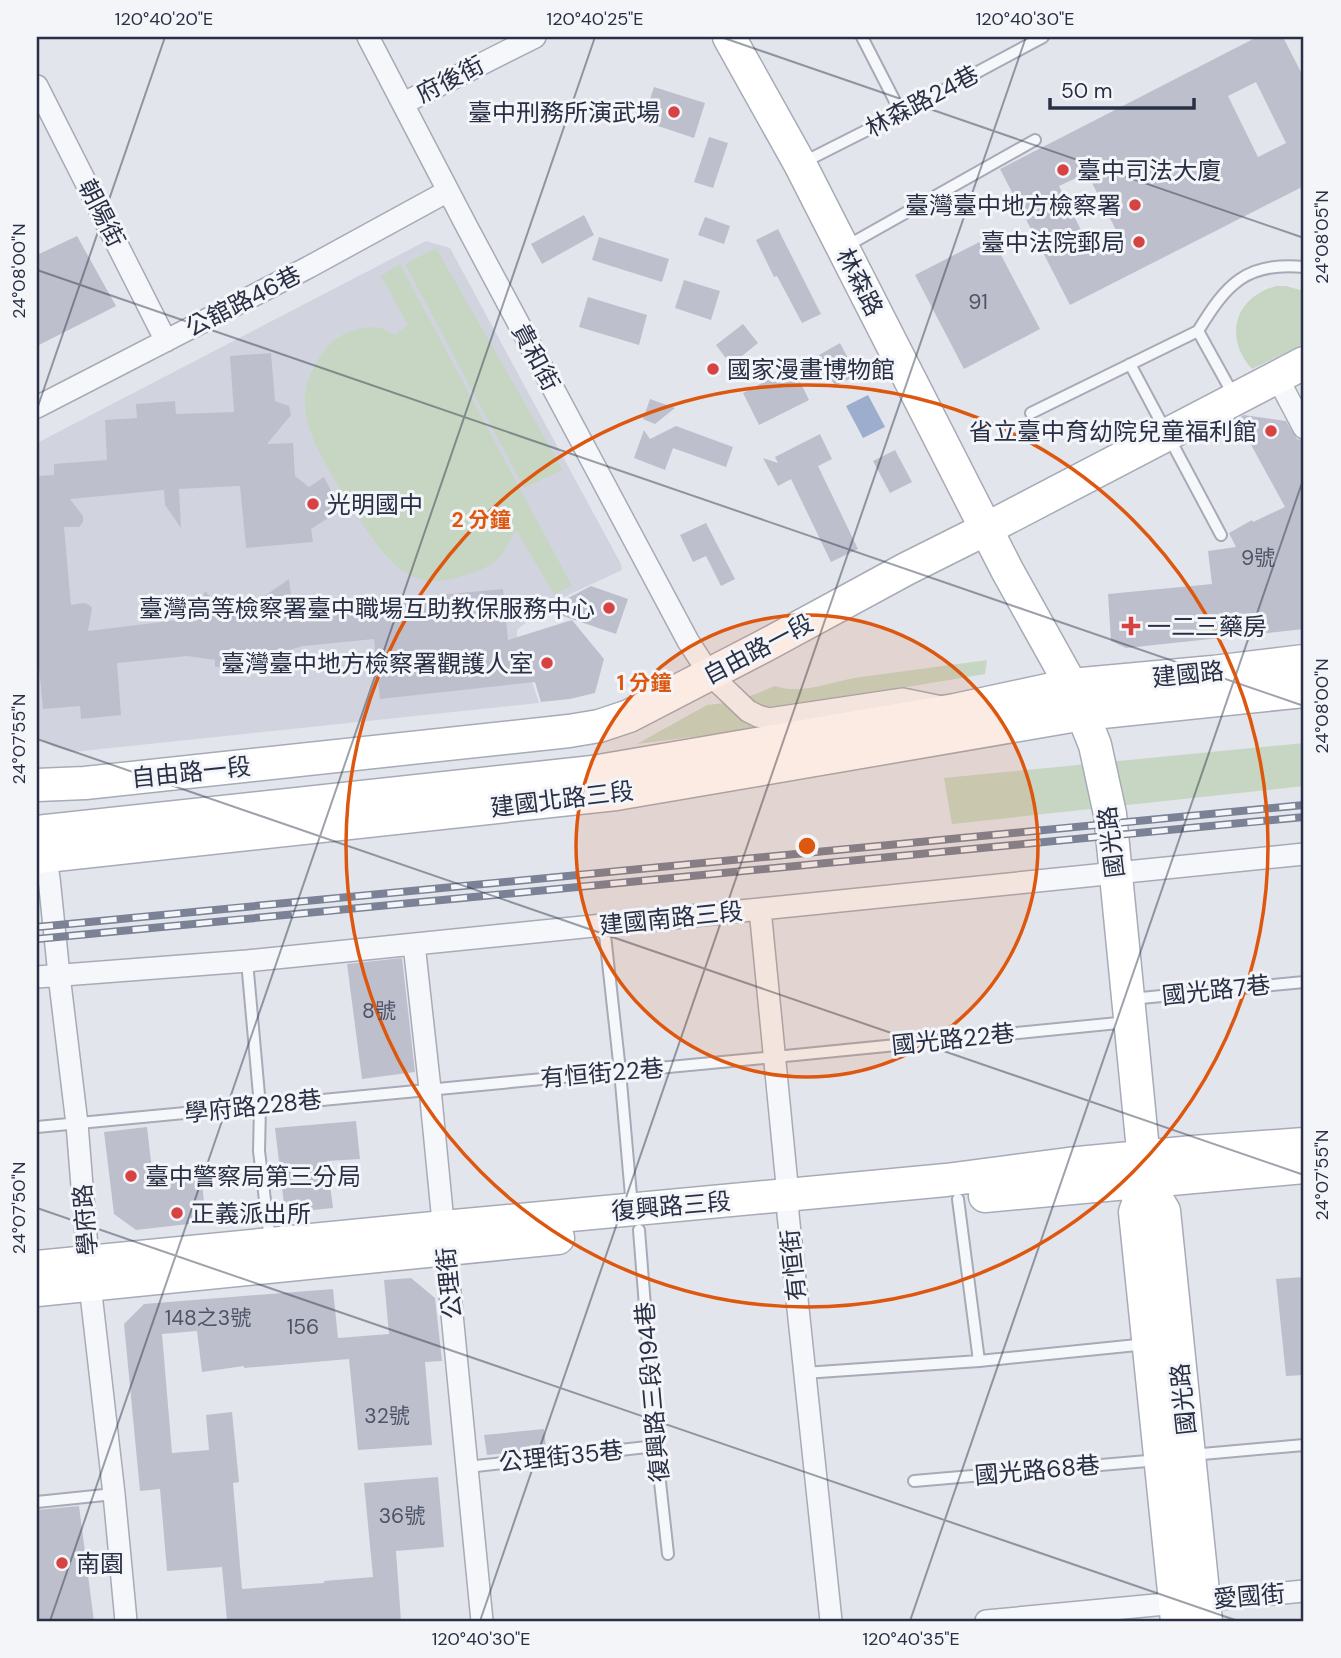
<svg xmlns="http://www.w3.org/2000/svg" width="1341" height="1658" font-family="'DM Sans','Noto Sans TC',sans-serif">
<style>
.built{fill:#d1d4de}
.green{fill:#c6d6c3}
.water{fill:#9cadce}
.building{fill:#bdc0cc;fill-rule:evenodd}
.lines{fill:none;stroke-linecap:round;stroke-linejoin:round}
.lane-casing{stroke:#a7abb7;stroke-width:14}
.street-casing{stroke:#a7abb7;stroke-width:24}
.secondary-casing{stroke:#a7abb7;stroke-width:35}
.lane{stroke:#f6f7fa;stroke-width:10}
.street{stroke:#f6f7fa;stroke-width:21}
.secondary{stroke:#fff;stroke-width:32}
.rail-casing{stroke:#7b8296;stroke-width:8}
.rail{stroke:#f3f5f9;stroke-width:5;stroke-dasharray:16;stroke-linecap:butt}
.ticks{fill:none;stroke:#293045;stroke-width:2;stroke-opacity:0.45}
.ring{fill:none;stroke:#de570f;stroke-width:3.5}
.poi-dot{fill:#d74243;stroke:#f3f5f9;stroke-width:2.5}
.labels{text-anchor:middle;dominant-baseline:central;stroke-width:6;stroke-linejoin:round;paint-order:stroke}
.number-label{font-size:21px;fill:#4e5467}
.street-label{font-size:24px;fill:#293045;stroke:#f3f5f9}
.poi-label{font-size:24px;fill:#293045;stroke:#f3f5f9;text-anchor:start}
.centre{fill:#de570f;stroke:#f3f5f9;stroke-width:3.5}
.ring-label{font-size:21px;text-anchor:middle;font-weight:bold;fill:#de570f;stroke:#f3f5f9;stroke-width:6;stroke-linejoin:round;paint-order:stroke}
.neatline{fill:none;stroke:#293045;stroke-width:2.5}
.ticks-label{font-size:18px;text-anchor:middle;fill:#293045}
</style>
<rect width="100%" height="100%" fill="#e3e5ec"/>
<path class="built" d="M426 241 450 248 621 564 622 570 547 605 517 630V636L539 703 73 752 54 747 37 737V443Z"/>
<path class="green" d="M436 248 563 470 524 488 405 264Z
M400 264 572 586 554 594 516 530C511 537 508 546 503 553 492 568 473 573 456 578 415 589 395 569 372 538 361 522 350 506 340 489 326 464 307 436 305 406 302 383 320 349 339 337 348 331 365 327 375 327 383 328 389 332 395 335L408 325 381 276Z
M1276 286H1286L1304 291V344L1252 369C1223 337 1235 297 1276 286Z
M987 660 985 674 792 706C776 707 760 710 748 697L775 686C803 696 834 680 861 677 903 671 945 666 987 660Z
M726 703 754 729 637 744 707 705Z
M1304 743V786L952 824 944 778Z"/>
<path class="water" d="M868 395 885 427 863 438 846 406Z"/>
<path class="building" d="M1257 37H1283L1304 78V186L1070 305 1000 169ZM1256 82 1286 143 1258 157 1228 96ZM1087 173 1118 234 1090 248 1059 186Z
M654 87 705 103 694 138 643 121Z
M709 137 728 143 713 188 694 182Z
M584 215 594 235 542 264 531 244Z
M705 217 730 226 724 244 698 235Z
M778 229 821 314 802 323 777 276 774 277 756 240Z
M77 236 116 306 37 346V255Z
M991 236 1040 329 964 369 915 275Z
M599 237 669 259 662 282 592 260Z
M684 280 720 291 711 320 675 308Z
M588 297 647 315 639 345 579 327Z
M743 324 758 343 731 365 716 345Z
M840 343 857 375 835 386 819 355Z
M271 353 275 401 289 406 291 415 267 444 293 443 295 476 309 487 324 477 341 510 311 529 313 542 246 548 240 486 179 489 181 528 165 505 164 490 70 499 83 516V522L79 527H64L71 605 83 603 88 604 92 608 88 631 202 617 200 604 205 591 215 601 217 616 262 612 266 595 289 579 291 595 305 594 306 607 503 589 508 640 572 620 604 659 595 693 570 699 541 702 535 682 380 699 374 639 303 646 275 654 276 662 215 667V660L187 656 117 663 121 715 81 719 80 706 43 709 37 645V476L54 475V464L107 460 105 420 137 418 136 404 175 401 176 414 234 412 230 356Z
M793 367 809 400 759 425 743 393Z
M650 399 675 408 655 424 643 419Z
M1244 415 1286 421 1297 439 1304 441V629L1126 648 1111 641 1108 594 1212 584 1208 551 1236 547 1229 533 1252 520 1253 522 1285 507 1237 419Z
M676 426 733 447 726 467 673 448 665 470 634 458 644 430 650 439Z
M820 434 832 459 818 466 858 549 831 562 791 479 778 486 763 458 778 463 775 457Z
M895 450 912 482 890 493 873 461Z
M706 523 735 579 721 586 706 556 693 562 680 535Z
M591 586 628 599 616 634 545 610Z
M402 958 415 1072 362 1079 347 964Z
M356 1121 360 1159 327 1161 333 1208 285 1213 275 1128Z
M147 1127 153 1179 201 1173 206 1222 136 1230 114 1214 104 1132Z
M1304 1277V1375L1286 1376 1276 1279Z
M411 1278 435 1298 442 1361 425 1362 432 1445 358 1450 349 1359 244 1368V1366L202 1372 197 1331 162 1334 172 1453 209 1450 206 1415 232 1412 239 1482 233 1483 242 1589 324 1583V1581L373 1577 364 1483 438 1477 444 1547 396 1551 401 1621H227L222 1567 167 1571 160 1489 140 1491 124 1324 144 1304 333 1289 338 1338 389 1334 384 1280Z
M544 1429 546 1449 487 1455 484 1435Z
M79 1506 94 1621H37V1510Z"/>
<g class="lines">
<g class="lane-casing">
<path id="lane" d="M862 37 901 113
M802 163 901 113 1043 37
M845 247 1035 140
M1130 364 1221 535
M1234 396 1198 331C1226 285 1246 261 1304 267
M1031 413 1198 331
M604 926 620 1071 632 1207
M247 961 260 1106 259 1151 270 1241
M1131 999 1304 982
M37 1127 775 1057 1128 1022
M958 1199 979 1361
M639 1230 656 1446 668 1554
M804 1373 979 1361 1147 1344
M1191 1455 1304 1445
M467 1467 656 1446
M914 1481 1159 1460
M37 1502 114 1494"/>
</g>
<g class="street-casing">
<path id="street" d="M368 37 467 227 688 641 710 675 723 687 748 711 758 716 769 719 903 699 942 707
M37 86 166 341
M404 103 535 37
M1277 377 1304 428
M37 407 309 267 448 191
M43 844 49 878 59 975 77 1124 90 1285 114 1494 126 1621
M760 909 788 1195V1214L831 1621
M414 944 430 1089 482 1621
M37 977 247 961 1304 854
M986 1621 1304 1591"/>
</g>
<g class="secondary-casing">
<path id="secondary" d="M729 37 800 164 1007 570 1071 685 1095 745 1110 814 1146 1181 1164 1211 1206 1621
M37 785 85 783 569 731 599 726 629 716 764 646 906 569 986 529 1304 363
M37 832 593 772 955 710 1071 685 1213 672 1304 661
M37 857 616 794 1083 714 1304 691
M1146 1181 1135 1212 1177 1621
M985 1196 1304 1167
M37 1267 444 1227 946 1180 1068 1164 1193 1152 1304 1144
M37 1290 558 1238"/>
</g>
<use href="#lane" class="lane"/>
<use href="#street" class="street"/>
<use href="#secondary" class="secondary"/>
<g class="rail-casing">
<path id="rail" d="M37 927 1304 805
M37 939 1304 817"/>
</g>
<use href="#rail" class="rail"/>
</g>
<path class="ticks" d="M721 37 1304 238M37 270 1304 706M37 409 165 37M37 739 1304 1175M37 1208 1238 1621M50 1621 595 37M480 1621 1026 37M910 1621 1304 477"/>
<circle cx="807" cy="846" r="231" fill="#de570f" fill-opacity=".12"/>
<g class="ring">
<circle cx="807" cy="846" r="231"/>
<circle cx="807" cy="846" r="461"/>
</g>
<g class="poi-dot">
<circle cx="674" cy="112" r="7"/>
<circle cx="1063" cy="170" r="7"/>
<circle cx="1135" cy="205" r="7"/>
<circle cx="1139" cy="242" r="7"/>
<circle cx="713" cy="369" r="7"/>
<circle cx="1271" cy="431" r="7"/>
<circle cx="313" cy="504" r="7"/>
<circle cx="609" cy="608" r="7"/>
<path d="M1127.5 615.5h7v7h7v7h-7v7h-7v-7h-7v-7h7z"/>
<circle cx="547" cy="663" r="7"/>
<circle cx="131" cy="1176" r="7"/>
<circle cx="177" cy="1213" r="7"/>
<circle cx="62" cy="1563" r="7"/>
</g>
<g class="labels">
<g class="number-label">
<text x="978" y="302">91</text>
<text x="1258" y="558">9號</text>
<text x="379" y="1011">8號</text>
<text x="208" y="1318">148之3號</text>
<text x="303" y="1327">156</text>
<text x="387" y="1416">32號</text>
<text x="402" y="1516">36號</text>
</g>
<g class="street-label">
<text transform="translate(450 79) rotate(-27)">府後街</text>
<text transform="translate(922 101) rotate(-28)">林森路24巷</text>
<text transform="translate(102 213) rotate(63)">朝陽街</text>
<text transform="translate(860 282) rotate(63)">林森路</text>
<text transform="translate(243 301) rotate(-27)">公舘路46巷</text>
<text transform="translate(536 357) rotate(62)">貴和街</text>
<text transform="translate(758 649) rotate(-28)">自由路一段</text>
<text transform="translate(1188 674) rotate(-6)">建國路</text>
<text transform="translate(191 772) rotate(-6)">自由路一段</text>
<text transform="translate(562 799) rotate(-7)">建國北路三段</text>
<text transform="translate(1111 842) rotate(-97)">國光路</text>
<text transform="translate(671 918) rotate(-6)">建國南路三段</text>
<text transform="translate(1216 990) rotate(-6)">國光路7巷</text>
<text transform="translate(953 1039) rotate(-6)">國光路22巷</text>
<text transform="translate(602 1073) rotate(-5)">有恒街22巷</text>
<text transform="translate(253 1106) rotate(-6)">學府路228巷</text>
<text transform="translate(671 1206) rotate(-5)">復興路三段</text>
<text transform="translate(85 1220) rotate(-95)">學府路</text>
<text transform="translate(793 1265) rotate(-96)">有恒街</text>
<text transform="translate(449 1283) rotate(-96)">公理街</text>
<text transform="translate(652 1392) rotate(-95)">復興路三段194巷</text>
<text transform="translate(1183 1399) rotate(-96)">國光路</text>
<text transform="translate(561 1456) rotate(-6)">公理街35巷</text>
<text transform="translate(1037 1470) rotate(-5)">國光路68巷</text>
<text transform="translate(1249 1596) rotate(-5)">愛國街</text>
</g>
<g class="poi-label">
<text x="660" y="112" text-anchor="end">臺中刑務所演武場</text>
<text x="1077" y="170">臺中司法大廈</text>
<text x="1121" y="205" text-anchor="end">臺灣臺中地方檢察署</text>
<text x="1125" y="242" text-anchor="end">臺中法院郵局</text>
<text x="727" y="369">國家漫畫博物館</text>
<text x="1257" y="431" text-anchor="end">省立臺中育幼院兒童福利館</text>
<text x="327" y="504">光明國中</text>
<text x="595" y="608" text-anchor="end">臺灣高等檢察署臺中職場互助教保服務中心</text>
<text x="1147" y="626">一二三藥房</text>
<text x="533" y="663" text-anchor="end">臺灣臺中地方檢察署觀護人室</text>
<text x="145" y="1176">臺中警察局第三分局</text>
<text x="191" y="1213">正義派出所</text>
<text x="76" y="1563">南園</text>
</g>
</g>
<circle cx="807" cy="846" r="10" class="centre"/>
<g class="ring-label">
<text x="481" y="527">2 分鐘</text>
<text x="644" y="690">1 分鐘</text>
</g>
<rect width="1341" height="1658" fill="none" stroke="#f3f5f9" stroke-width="77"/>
<path d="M1050 98v10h144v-10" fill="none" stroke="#293045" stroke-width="3.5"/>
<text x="1061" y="98" font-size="21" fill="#293045" stroke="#f3f5f9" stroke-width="5" paint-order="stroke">50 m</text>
<rect x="38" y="38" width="1264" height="1582" class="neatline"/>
<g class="ticks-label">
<text x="164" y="25">120°40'20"E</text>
<text x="595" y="25">120°40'25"E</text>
<text x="1025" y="25">120°40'30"E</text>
<text transform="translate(1322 237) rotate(-90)" y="6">24°08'05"N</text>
<text transform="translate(19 271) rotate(-90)" y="6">24°08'00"N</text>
<text transform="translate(1322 706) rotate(-90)" y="6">24°08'00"N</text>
<text transform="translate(19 739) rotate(-90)" y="6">24°07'55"N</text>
<text transform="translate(1322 1175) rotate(-90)" y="6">24°07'55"N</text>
<text transform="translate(19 1208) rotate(-90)" y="6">24°07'50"N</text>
<text x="481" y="1645">120°40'30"E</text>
<text x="911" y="1645">120°40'35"E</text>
</g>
</svg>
